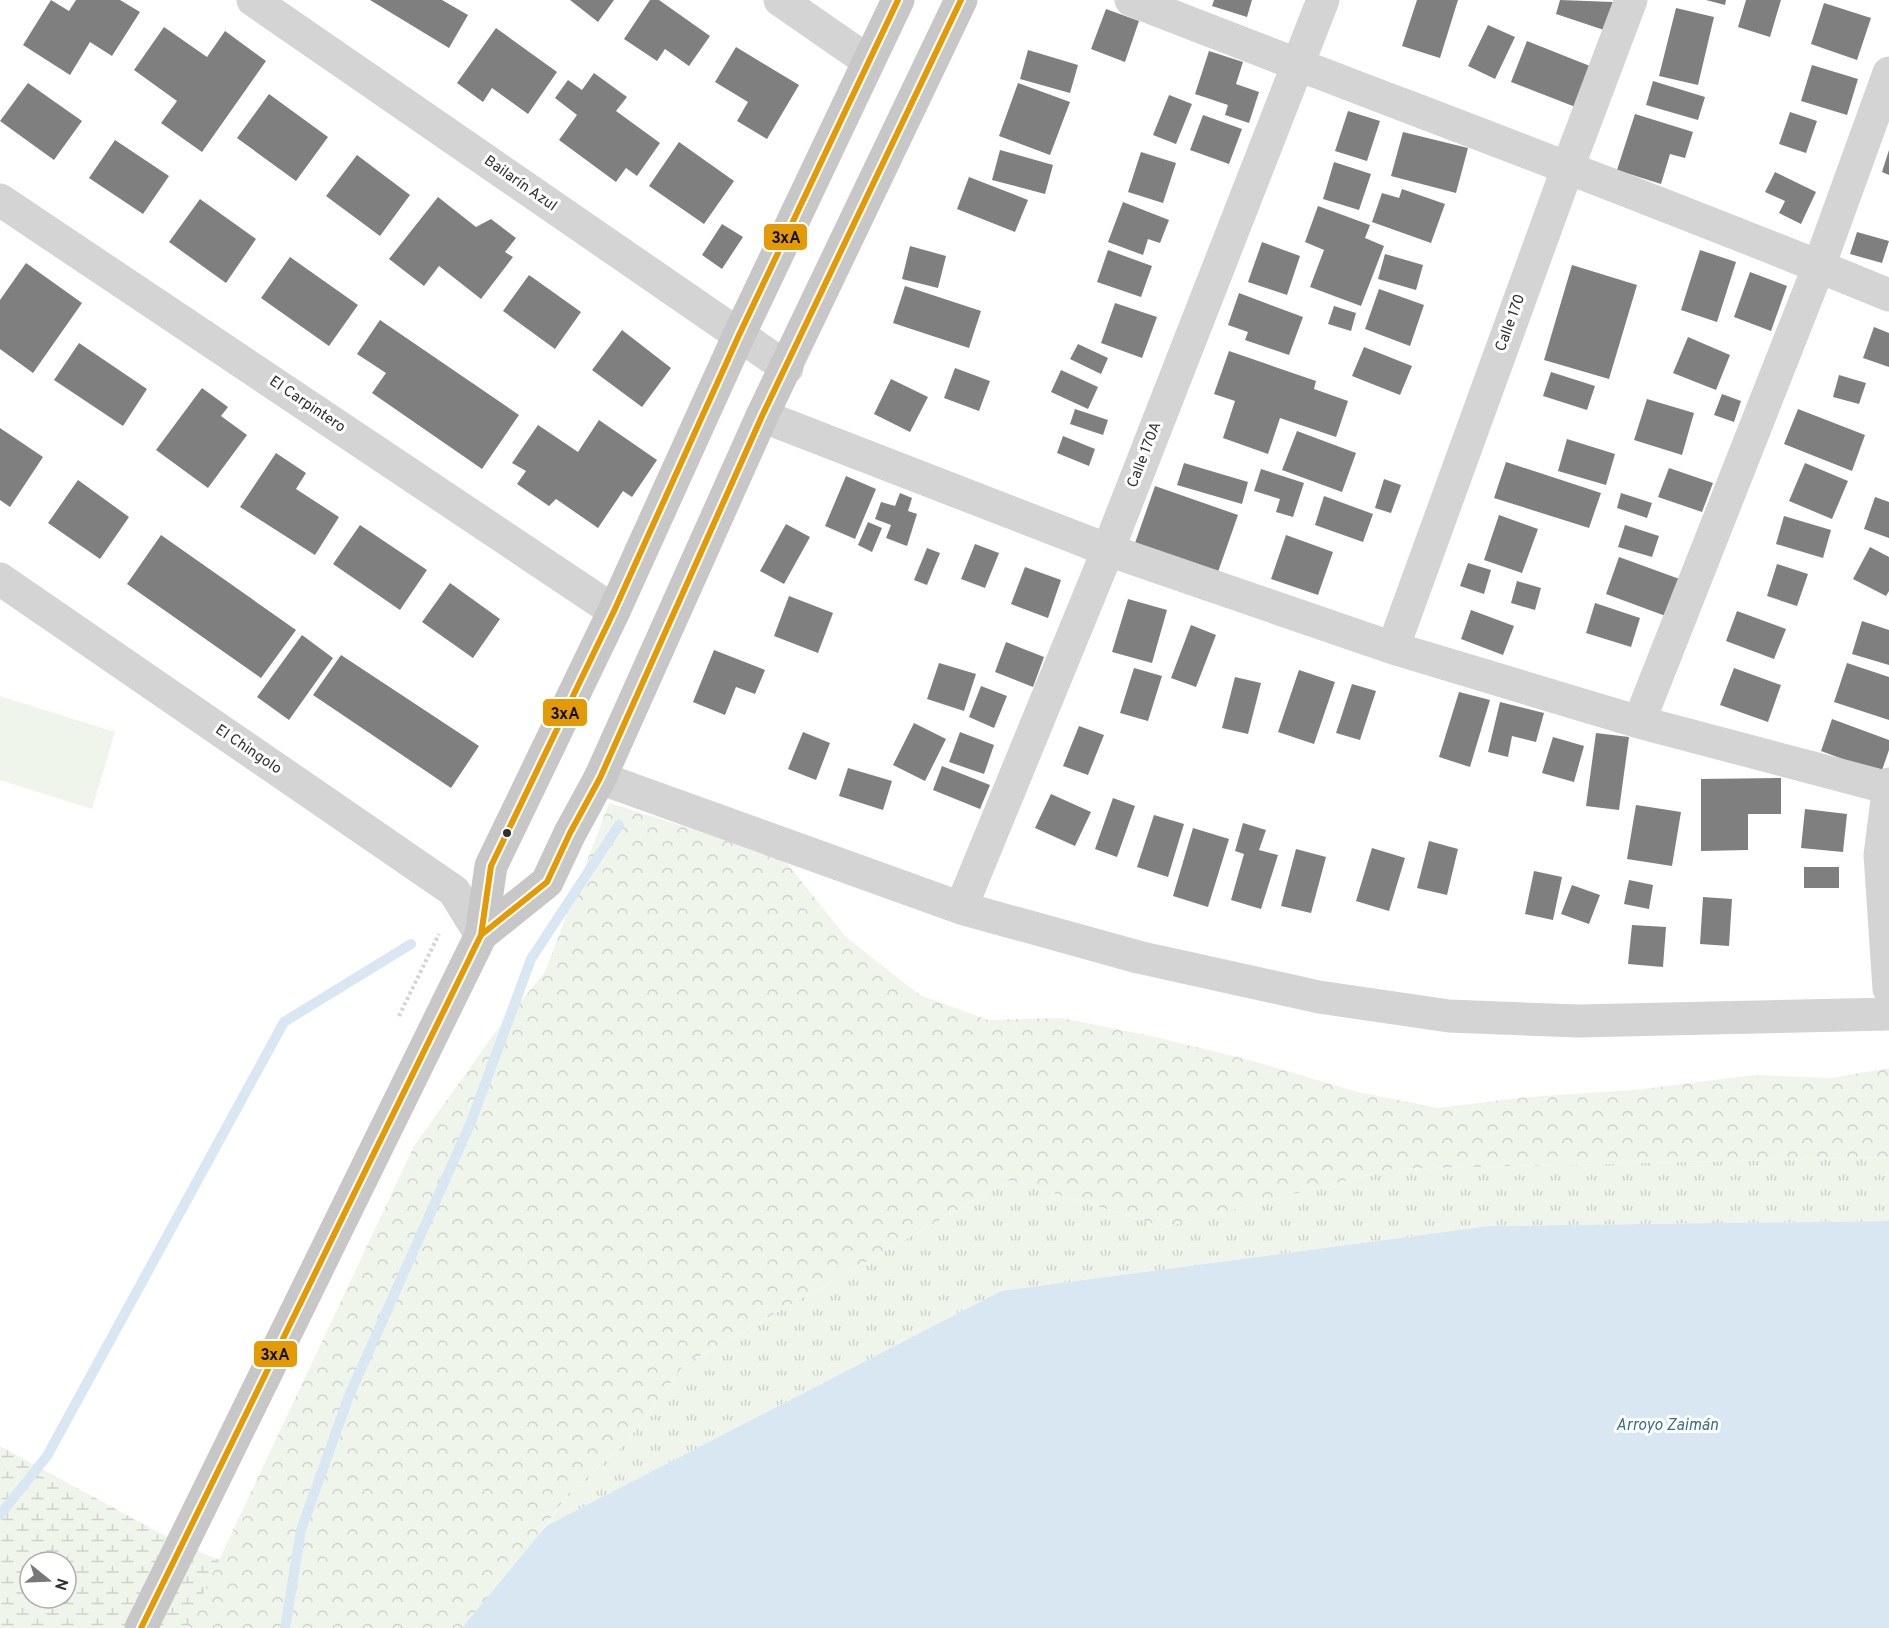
<svg xmlns="http://www.w3.org/2000/svg" width="1889" height="1628" font-family="Overpass,sans-serif">
<style>
.grass{fill:url(#grass-tufts)}
.wetland{fill:url(#wetland-marsh);fill-rule:evenodd}
.park{fill:url(#park-crowns)}
.pitch{fill:#f0f5ec}
.water{fill:#d8e7f2}
.lines{fill:none;stroke-linecap:round;stroke-linejoin:round}
.stream{stroke:#d8e7f2;stroke-width:10}
.building{fill:#7f7f7f}
.path{stroke:#d4d4d4;stroke-width:4;stroke-dasharray:3 3;stroke-linecap:butt}
.minor{stroke:#d4d4d4;stroke-width:33}
.major{stroke:#c7c7c7;stroke-width:33}
.bus-1-casing{stroke:#fff;stroke-width:10}
.bus-1{stroke:#e39a05;stroke-width:6}
.bus-dot{fill:#2f2f2f;stroke:#fff;stroke-width:2}
.labels{text-anchor:middle;dominant-baseline:central;stroke-width:6;stroke-linejoin:round;paint-order:stroke}
.street-label{font-size:15px;fill:#2f2f2f;stroke:#fff}
.water-label{font-size:16px;font-style:italic;fill:#3a6d94;stroke:#fff}
.line-badge{stroke:#fff;stroke-width:2}
.pale-badge-label{font-size:16px;text-anchor:middle;font-weight:bold;fill:#111}
</style>
<defs>
<pattern id="grass-tufts" width="24" height="20" patternUnits="userSpaceOnUse" patternTransform="scale(1.5)"><rect width="24" height="20" fill="#f0f5ec"/><path d="M3 7l-1-3M5 7V3M7 7l1-3M15 17l-1-3M17 17v-4M19 17l1-3" fill="none" stroke="#ced2cb"/></pattern>
<pattern id="wetland-marsh" width="20" height="14" patternUnits="userSpaceOnUse" patternTransform="scale(1.5)"><rect width="20" height="14" fill="#f0f5ec"/><path d="M1 5h8M5 5V1M11 12h8M15 12V8" fill="none" stroke="#ced2cb"/></pattern>
<pattern id="park-crowns" width="20" height="18" patternUnits="userSpaceOnUse" patternTransform="scale(1.5)"><rect width="20" height="18" fill="#f0f5ec"/><path d="M2 6a3 3 0 1 1 6 0M12 15a3 3 0 1 1 6 0" fill="none" stroke="#ced2cb"/></pattern>
</defs>
<rect width="100%" height="100%" fill="#fff"/>
<path class="grass" d="M1889 1157V1221L1489 1226 1001 1291 546 1526 569 1493 624 1445 684 1365 1010 1180 1165 1227 1391 1169Z"/>
<path class="wetland" d="M0 1446 182 1545 303 1593 345 1628H0ZM30 1562H66V1598H30Z"/>
<path class="park" d="M609 803 782 857 846 937 920 995 988 1020 1061 1018 1151 1036 1253 1061 1358 1092 1438 1108 1528 1097 1634 1090 1754 1075 1831 1078 1889 1068V1157L1391 1169 1165 1227 1010 1180 684 1365 624 1445 569 1493 471 1628H187L414 1146 494 1034 545 972Z"/>
<path class="pitch" d="M0 696 115 732 92 809 0 780Z"/>
<path class="water" d="M1889 1221V1628H462L546 1526 1001 1291 1489 1226Z"/>
<g class="lines">
<path class="stream" d="M0 1515 47 1456 284 1022 411 944
M285 1628 301 1530 349 1396 471 1122 531 959 619 825"/>
</g>
<path class="building" d="M51 0 69 11 76 0H120L140 12 112 56 90 42 70 75 23 45Z
M370 0H442L468 15 449 48Z
M570 0H614L598 22Z
M650 0H659L710 36 689 66 665 49 657 61 624 39Z
M1214 0H1252L1247 17 1212 6Z
M1417 0H1458L1440 58 1402 46Z
M1560 0 1613 2 1604 30 1556 14Z
M1706 0H1726L1725 5Z
M1746 0H1781L1770 37 1738 27Z
M1824 3 1871 18 1857 60 1811 44Z
M1676 8 1714 17 1698 85 1659 76Z
M1106 9 1139 21 1125 62 1091 49Z
M1488 25 1515 37 1495 79 1468 66Z
M164 27 207 57 225 31 266 61 202 152 161 123 177 101 134 70Z
M496 28 557 72 528 114 492 88 483 102 457 83Z
M1527 41 1595 68 1578 108 1511 82Z
M736 47 799 85 767 139 737 121 748 102 715 82Z
M1028 50 1078 65 1070 93 1020 79Z
M1209 51 1243 62 1236 84 1259 92 1249 123 1225 115 1228 105 1195 94Z
M1812 65 1858 79 1847 115 1801 101Z
M594 73 627 97 616 111 660 143 637 176 626 168 616 182 559 140 577 115 555 98 568 80 582 90Z
M1653 81 1705 97 1698 120 1646 105Z
M28 83 82 121 54 160 0 121Z
M1018 83 1070 102 1050 155 999 136Z
M269 94 328 137 296 181 237 138Z
M1169 95 1192 104 1176 144 1153 135Z
M1348 111 1380 121 1367 161 1335 151Z
M1790 112 1817 121 1806 153 1779 144Z
M1635 114 1693 132 1685 158 1670 154 1661 184 1617 170Z
M1203 115 1242 129 1229 164 1190 150Z
M1403 132 1468 148 1456 193 1391 176Z
M115 140 169 176 143 214 89 178Z
M679 142 734 181 704 224 649 186Z
M1000 150 1053 165 1045 194 992 180Z
M1889 150V175L1882 172Z
M1141 152 1176 163 1163 203 1128 192Z
M357 155 410 195 380 236 326 196Z
M1334 162 1371 174 1359 210 1323 199Z
M1775 172 1816 192 1801 224 1779 213 1785 201 1765 192Z
M969 177 1028 200 1015 232 957 209Z
M1402 189 1445 204 1431 243 1372 222 1382 193 1399 198Z
M438 197 476 227 491 219 516 238 505 252 513 257 481 299 439 266 424 286 389 259Z
M200 199 256 239 226 283 169 242Z
M1123 202 1169 220 1160 243 1148 239 1143 255 1108 242Z
M1318 206 1370 225 1365 238 1384 246 1361 306 1310 287 1324 250 1305 242Z
M722 224 743 237 722 269 702 255Z
M1857 232 1889 241 1882 263 1850 254Z
M1262 242 1300 256 1287 295 1248 282Z
M910 246 946 256 938 288 902 279Z
M1108 250 1152 266 1141 297 1097 282Z
M1700 250 1736 262 1717 322 1681 310Z
M1385 254 1423 265 1416 290 1378 279Z
M290 257 358 305 329 346 261 298Z
M26 263 82 303 33 373 0 349V300Z
M1572 265 1637 285 1609 379 1544 360Z
M1750 272 1787 286 1771 331 1734 317Z
M529 275 581 312 555 349 503 311Z
M905 286 981 311 969 348 893 323Z
M1379 289 1424 305 1410 346 1365 329Z
M1239 293 1303 317 1289 355 1245 340 1248 332 1228 325Z
M1115 303 1157 317 1142 358 1101 343Z
M1334 306 1356 313 1351 331 1328 324Z
M380 320 519 415 482 469 372 393 386 373 357 354Z
M1874 327 1889 333V367L1863 358Z
M622 330 671 368 642 407 592 370Z
M1688 337 1730 355 1716 390 1673 373Z
M79 343 147 389 123 426 54 380Z
M1078 344 1108 358 1101 374 1070 359Z
M1364 347 1412 366 1400 395 1352 376Z
M1229 351 1316 381 1314 389 1348 401 1336 437 1280 418 1268 454 1223 438 1235 401 1214 394Z
M955 368 990 381 979 411 944 398Z
M1061 370 1098 387 1088 409 1051 392Z
M1551 372 1595 386 1587 410 1543 396Z
M1839 375 1866 383 1859 404 1833 397Z
M891 379 928 397 910 432 874 414Z
M202 388 228 407 221 416 247 435 208 488 156 450Z
M1722 394 1741 401 1734 422 1714 415Z
M1647 399 1694 413 1682 455 1634 440Z
M1075 409 1108 420 1103 435 1070 424Z
M1798 409 1865 435 1852 471 1784 444Z
M599 420 657 460 632 497 623 491 598 528 556 499 549 506 517 484 526 471 512 463 538 425 578 452Z
M0 428 43 457 10 507 0 500Z
M1297 431 1356 453 1342 492 1282 470Z
M1063 436 1095 449 1089 466 1057 453Z
M1567 439 1615 454 1606 485 1558 471Z
M276 453 306 473 296 489 339 517 315 555 240 507Z
M1506 462 1601 493 1589 528 1494 498Z
M1184 463 1248 482 1242 504 1177 485Z
M1805 463 1848 481 1832 519 1789 501Z
M1669 468 1713 483 1702 512 1658 497Z
M1261 469 1304 483 1293 517 1276 512 1280 499 1254 491Z
M846 476 876 489 855 539 825 526Z
M1384 479 1401 485 1391 513 1375 508Z
M78 480 129 517 100 559 48 523Z
M1155 486 1238 515 1218 572 1135 543Z
M900 493 912 498 908 511 917 514 907 546 886 538 891 525 875 519 881 502 895 506Z
M1621 493 1652 503 1647 518 1617 508Z
M1324 496 1373 514 1363 542 1315 525Z
M1875 497 1889 502V538L1864 529Z
M1499 515 1538 529 1522 573 1484 560Z
M1784 516 1831 530 1823 558 1776 544Z
M868 522 882 528 872 552 858 545Z
M786 524 810 537 784 584 760 571Z
M360 525 427 570 400 610 333 564Z
M1625 525 1659 536 1652 557 1618 547Z
M161 535 296 630 261 678 127 584Z
M1286 535 1333 552 1318 595 1271 579Z
M975 544 999 553 985 588 961 579Z
M1870 547 1889 557V591L1886 596 1853 579Z
M927 548 940 553 927 585 914 580Z
M1619 557 1685 581 1671 618 1606 594Z
M1468 563 1491 570 1484 594 1460 586Z
M1777 564 1808 574 1797 606 1767 596Z
M1025 567 1061 580 1048 618 1011 604Z
M1517 581 1541 588 1535 610 1511 603Z
M450 583 500 619 473 658 422 622Z
M789 596 833 613 818 653 774 636Z
M1128 599 1167 610 1152 663 1112 652Z
M1595 603 1640 618 1631 647 1586 633Z
M1471 610 1514 626 1503 655 1461 639Z
M1737 611 1786 629 1774 659 1726 641Z
M1862 621 1889 630V665L1852 654Z
M1191 625 1216 635 1196 687 1171 678Z
M302 635 333 658 289 720 257 697Z
M1006 642 1044 657 1033 687 995 672Z
M714 650 765 670 755 694 736 687 725 715 693 702Z
M341 655 479 746 451 788 313 695Z
M939 663 976 674 964 711 927 699Z
M1847 663 1889 677V720L1834 702Z
M1134 668 1162 676 1148 721 1120 713Z
M1734 668 1781 685 1768 722 1720 705Z
M1299 670 1335 682 1314 744 1278 732Z
M1235 677 1261 683 1248 734 1222 728Z
M1352 684 1376 691 1360 740 1336 733Z
M981 686 1007 696 994 728 969 717Z
M1459 692 1490 700 1470 767 1439 757Z
M1500 702 1544 713 1536 742 1512 736 1508 757 1488 752Z
M1832 719 1889 740V750L1881 773 1821 751Z
M914 723 946 739 925 781 893 765Z
M1079 726 1104 735 1088 775 1063 766Z
M803 732 830 743 816 780 788 769Z
M960 732 994 745 984 774 949 762Z
M1596 733 1629 737 1619 810 1586 806Z
M1553 737 1584 746 1574 782 1542 773Z
M942 766 990 785 980 809 933 790Z
M848 768 892 781 883 810 839 796Z
M1781 778V814H1748V850L1701 851V779Z
M1051 794 1091 812 1075 846 1035 828Z
M1113 798 1135 806 1117 857 1095 849Z
M1636 805 1681 812 1672 866 1627 859Z
M1805 809 1847 814 1843 852 1801 848Z
M1154 815 1184 824 1168 877 1137 867Z
M1243 823 1266 830 1259 850 1278 855 1261 909 1231 900 1244 854 1235 851Z
M1193 828 1229 839 1208 907 1173 896Z
M1429 841 1458 849 1447 895 1417 888Z
M1372 848 1405 858 1389 911 1356 901Z
M1296 849 1326 857 1311 913 1281 906Z
M1804 867H1839V888H1804Z
M1534 871 1562 877 1553 920 1525 914Z
M1629 880 1653 885 1649 909 1624 904Z
M1572 885 1600 895 1589 924 1561 914Z
M1703 897 1732 899 1729 946 1700 944Z
M1632 925 1666 927 1663 967 1628 964Z"/>
<g class="lines">
<path class="path" d="M399 1016 439 934"/>
<path class="minor" d="M253 0 787 368
M780 0 868 61
M1131 0C1384 99 1638 192 1889 295
M0 200 614 611
M762 416 1108 550 1393 648 1639 722 1889 788
M0 579 454 891 481 935
M1393 648 1568 167 1631 0
M1639 722 1819 266 1889 73
M600 778 961 908 1138 957 1319 997 1449 1016 1578 1021 1889 1014
M1889 784 1880 855 1889 989
M961 908 1108 550 1323 0"/>
<path class="major" d="M481 935 547 882 570 833 600 778 762 416 961 0
M141 1628 481 935 491 866 614 611 739 335 898 0"/>
<g class="bus-1-casing">
<path id="bus-1" d="M471 955 481 935 491 866 614 611 739 335 898 0
M141 1628 481 935 547 882 570 833 600 778 762 416 961 0"/>
</g>
<use href="#bus-1" class="bus-1"/>
</g>
<circle class="bus-dot" cx="507" cy="833" r="5"/>
<g class="labels">
<g class="street-label">
<text transform="translate(520 184) rotate(35)">Bailarín Azul</text>
<text transform="translate(1511 323) rotate(-70)">Calle 170</text>
<text transform="translate(307 405) rotate(34)">El Carpintero</text>
<text transform="translate(1145 455) rotate(-69)">Calle 170A</text>
<text transform="translate(248 750) rotate(34)">El Chingolo</text>
</g>
<g class="water-label">
<text x="1667" y="1426">Arroyo Zaimán</text>
</g>
</g>
<g class="line-badge">
<rect x="763" y="223" width="45" height="28" rx="6" fill="#e39a05"/>
<rect x="542" y="698" width="46" height="29" rx="6" fill="#e39a05"/>
<rect x="253" y="1340" width="45" height="28" rx="6" fill="#e39a05"/>
</g>
<g class="pale-badge-label">
<text x="786" y="243">3xA</text>
<text x="565" y="719">3xA</text>
<text x="275" y="1360">3xA</text>
</g>
<g transform="translate(48 1580) rotate(108)"><circle r="28" fill="#ffffff" stroke="#acacac" stroke-width="1.5"/>
<path d="M0-4.5L10 22L0 15L-10 22Z" fill="#787878"/>
<text y="-9" font-size="16" font-weight="bold" text-anchor="middle" fill="#2f2f2f">N</text>
</g>
</svg>
